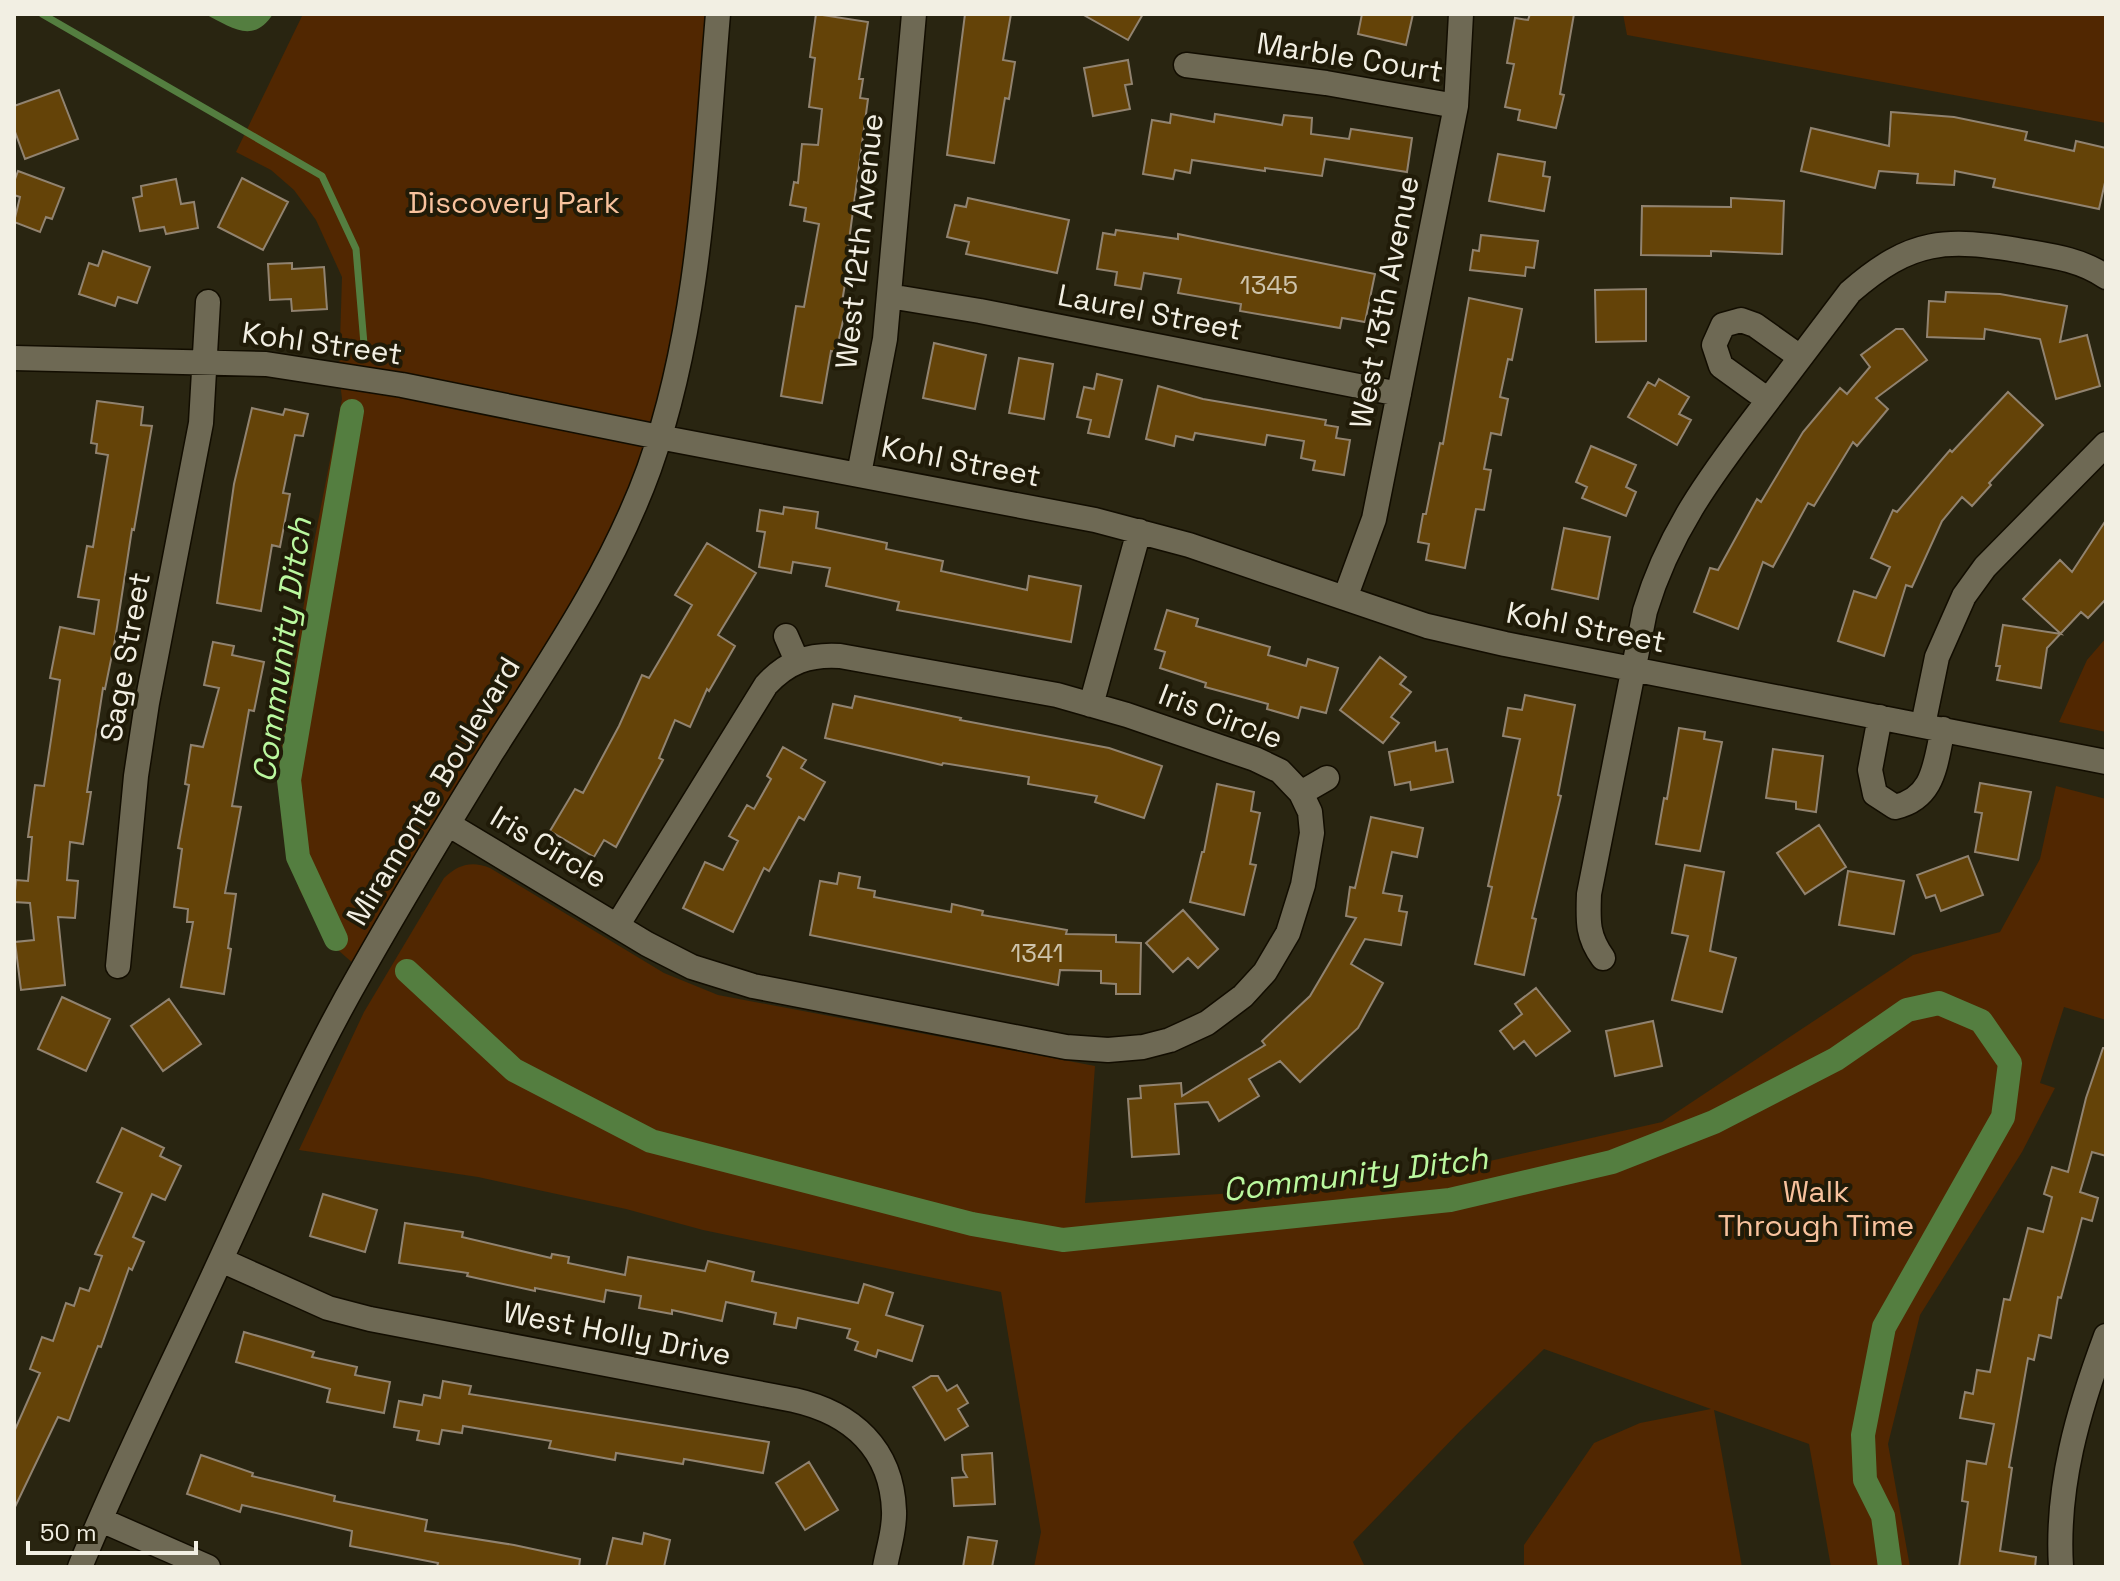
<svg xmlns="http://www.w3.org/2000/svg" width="2120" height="1581" font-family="'Space Grotesk',sans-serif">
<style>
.green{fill:#512701}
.water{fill:#547e40}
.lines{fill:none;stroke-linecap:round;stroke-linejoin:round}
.stream{stroke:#547e40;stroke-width:7}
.canal{stroke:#547e40;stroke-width:24}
.building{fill:#644308;stroke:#918370;stroke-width:2}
.minor-casing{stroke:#120d00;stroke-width:27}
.minor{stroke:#6e6954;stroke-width:24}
.labels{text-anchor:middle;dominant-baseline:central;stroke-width:8;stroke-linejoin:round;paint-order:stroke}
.number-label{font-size:26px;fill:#cec4ac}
.street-label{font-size:30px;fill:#f2efe3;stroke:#201b08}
.park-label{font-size:30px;fill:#f8c29d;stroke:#201b08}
.water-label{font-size:32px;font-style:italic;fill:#bbf99f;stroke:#201b08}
</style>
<rect width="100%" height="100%" fill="#292511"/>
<path class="green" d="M303 14H718L703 198 648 472 362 971 331 944 299 889 282 826 279 758 314 542 342 399 339 374 342 277 316 220 294 190 271 170 236 152Z
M1623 14H2106V123L1627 35Z
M2106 638V732L2059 722 2087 660Z
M2056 786 2106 799V1020L2064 1007 2040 1083 2055 1088 2022 1152 1920 1315 1888 1444 1910 1567H1831L1809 1444 1714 1410 1742 1567H1524V1545L1594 1443 1640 1423 1711 1409 1544 1349 1461 1430 1353 1542 1365 1567H1034L1041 1532 1001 1292 703 1230 626 1209 478 1177 299 1150 364 1012 444 878C459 864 472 861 490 868L664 973 718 995 1095 1066 1085 1203 1397 1182 1662 1122 1913 955 2000 932 2040 859Z"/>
<path class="water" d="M205 14H273C253 45 231 27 205 14Z"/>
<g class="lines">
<path class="stream" d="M42 14 322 176 356 249 364 344"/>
<path class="canal" d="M336 939 298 857 289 780 352 411
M407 971 514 1070 651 1141 972 1224 1063 1240 1450 1200 1612 1162 1714 1122 1836 1059 1907 1010 1939 1003 1981 1021 2010 1063 2003 1117 1884 1327 1863 1435 1865 1480 1883 1516 1890 1567"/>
</g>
<path class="building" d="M816 14 868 22 859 79H863L860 98 868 99 848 248H851L842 302 847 303 836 352 831 351 822 403 781 396 796 306 804 307 819 224 804 221 806 208 790 205 794 182 798 183 802 144 818 145 822 109 809 107 815 58 810 57Z
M965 14H1011L1003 60 1015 62 1009 99 1005 98 994 163 947 155Z
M1082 14H1143L1128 40Z
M1362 14H1413L1406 45 1358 34Z
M1530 14H1574L1560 94 1564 95 1556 128 1518 120 1520 110 1505 107 1514 64 1507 63 1515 18 1528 20Z
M1128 60 1132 84 1125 85 1130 109 1093 116 1084 68Z
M59 90 78 139 25 159 14 129V106Z
M1891 112 1954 117 2027 132 2025 140 2074 151 2076 141 2106 148V178L2099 209 1993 187 1995 179 1955 171 1954 185 1917 183 1918 174 1879 171 1875 188 1801 171 1811 128 1889 146Z
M1171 114 1214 122 1215 114 1282 125 1284 115 1312 118 1311 134 1349 139 1351 129 1412 138 1407 172 1325 159 1322 176 1265 168V171L1192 160 1190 173 1175 170 1173 179 1143 174 1152 120 1170 123Z
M1498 154 1545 162 1543 176 1550 177 1544 211 1489 201Z
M18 171 64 188 52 219 46 217 40 232 14 222 20 197 14 195V182Z
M242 178 288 202 263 250 218 227Z
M176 179 181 204 194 202 198 228 166 234 164 227 140 231 133 198 142 196 141 186Z
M968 198 1069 220 1057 273 966 254 969 242 947 237 955 205 966 207Z
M1731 198 1784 201 1782 254 1711 251V256L1641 255 1642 206 1731 207Z
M1116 230 1178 239V234L1375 274 1365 322 1342 318 1340 328 1240 311 1241 304 1178 293 1181 279 1144 273 1141 289 1115 285 1117 272 1097 269 1103 233 1115 235Z
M1481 235 1538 241 1534 268 1526 267 1525 276 1470 270 1473 250 1479 251Z
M103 251 150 267 137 303 118 297 115 306 79 294 89 263 98 266Z
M292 263V269L324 267 327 309 292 311 291 299 270 300 268 264Z
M1646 289V341L1596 342 1595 290Z
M1946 292 2000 294 2067 306 2060 342 2087 335 2100 386 2056 399 2040 339 1985 329 1984 339 1927 337 1929 301 1945 302Z
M1469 298 1522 309 1512 360 1508 359 1500 397 1508 399 1501 435 1491 433 1484 469 1491 470 1484 510 1476 509 1465 568 1426 560 1429 544 1418 542 1423 514H1426L1440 443 1443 444Z
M1896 329H1903L1927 360 1876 398 1888 409 1857 446 1853 442 1814 506 1808 503 1773 567 1763 562 1738 629 1694 612 1710 568 1718 570 1757 499 1761 502 1803 432 1840 388 1847 394 1870 367 1861 355Z
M934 343 986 355 975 409 923 398Z
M1019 358 1053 364 1044 419 1009 413Z
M1097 374 1122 380 1109 437 1088 433 1091 420 1077 417 1084 387 1094 389Z
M1659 379 1689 397 1679 414 1691 420 1677 445 1628 417 1648 382 1655 386Z
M1158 386 1203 399 1326 420 1325 425 1338 427 1336 438 1350 440 1344 475 1313 470 1315 461 1301 458 1304 441 1267 435 1265 445 1195 433 1193 440 1176 436 1174 446 1146 439Z
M2008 392 2043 425 1989 483 1991 485 1972 506 1962 497 1942 521 1912 587 1906 585 1884 656 1838 641 1854 591 1876 598 1890 567 1871 558 1893 510 1897 512 1950 450 1952 452Z
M97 401 143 407 141 425 152 426 134 530 132 529 115 640 105 689 103 688 87 792H91L83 844 70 842 67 880 78 881 75 918 58 917 65 985 21 990 15 942 34 940 30 903 14 902 16 880 28 881 32 837H28L35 785 44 786 60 680 50 678 60 627 94 634 99 600 78 597 87 546 93 547 108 455 96 453 97 444 91 443Z
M252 408 283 415 285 409 308 414 303 436 295 435 283 493 290 494 280 547 272 545 261 611 217 603 234 484Z
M1591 446 1636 465 1626 487 1636 492 1626 516 1582 498 1587 487 1576 482Z
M784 507 818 512 816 528 887 543 886 549 943 561 941 571 1027 590 1029 576 1081 586 1071 642 897 610 899 602 826 586 830 568 793 562 791 573 759 567 765 532 757 531 760 510 783 514Z
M2106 520V599L2088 618 2081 612 2047 648 2041 688 1997 680 2000 666H1996L2003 625 2061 634 2023 599 2060 560 2072 572Z
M1564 528 1610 537 1598 599 1552 589Z
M707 543 756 573 718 635 735 646 709 691 707 689 690 727 675 720 659 758 663 760 616 847 604 840 594 857 550 831 575 789 583 793 619 726 642 675 649 678 692 605 675 595Z
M1167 610 1198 619 1196 626 1270 647 1268 655 1306 666 1308 659 1338 668 1326 713 1301 707 1298 718 1267 709 1268 704 1205 687 1206 683 1160 668 1165 652 1155 649Z
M213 642 234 646 232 655 264 662 254 711 249 710 232 806 241 807 225 893 236 894 228 948 231 949 224 994 181 987 193 922H187L188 909 174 907 182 849 178 848 189 785 185 784 191 745 203 747 219 688 204 685Z
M1380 657 1406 677 1400 684 1411 692 1391 717 1399 723 1383 743 1340 710Z
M1525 695 1575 705 1558 795 1561 796 1532 918 1536 919 1524 975 1475 964 1492 887 1488 886 1520 739 1503 736 1508 708 1522 710Z
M855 696 961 718 960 720 1109 748 1162 766 1144 818 1095 802 1097 796 1028 784 1029 777 943 763 942 765 825 738 833 704 852 708Z
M1679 728 1705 732 1704 739 1722 742 1700 851 1656 844 1664 798 1667 799Z
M1435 742 1436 751 1447 749 1453 782 1411 790 1410 782 1395 785 1389 752Z
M783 747 806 760 801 768 825 782 804 820 799 817 769 871 764 868 733 932 683 908 705 862 723 870 738 841 729 836 747 805 754 809 771 779 767 776Z
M1773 749 1823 756 1816 812 1796 809V802L1766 798Z
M1980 783 2031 792 2018 860 1975 852 1982 813 1975 812Z
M1217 784 1254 792 1251 811 1260 813 1250 864 1256 865 1244 915 1190 902 1202 852H1204Z
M1371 817 1423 828 1417 857 1392 852 1383 893 1402 896 1399 911 1407 912 1401 945 1365 939 1351 964 1383 983 1358 1028 1300 1082 1280 1061 1249 1079 1259 1096 1219 1121 1208 1102 1175 1104 1179 1154 1132 1157 1128 1099 1141 1098 1140 1086 1181 1083 1182 1096 1265 1045 1262 1041 1310 996 1356 918 1346 916 1350 887 1355 888Z
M1819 825 1846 867 1805 894 1777 853Z
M1968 856 1983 895 1941 911 1935 895 1926 898 1917 875Z
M1685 865 1724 872 1710 951 1736 958 1722 1012 1672 1000 1688 936 1672 933Z
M1848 871 1904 881 1894 934 1839 925Z
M839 873 860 877 858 888 875 891 874 897 951 912 952 904 983 911 982 915 1067 930 1066 934 1116 935V942L1141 943 1140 994H1116V984L1101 983V971L1060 970 1058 985 810 935 820 881 837 884Z
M1183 910 1218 949 1198 968 1188 958 1173 972 1146 943Z
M1536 988 1570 1031 1536 1056 1524 1041 1514 1049 1500 1031 1522 1014 1515 1004Z
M62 997 110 1019 86 1071 38 1049Z
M169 999 201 1044 163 1071 131 1026Z
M1653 1021 1662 1066 1615 1076 1606 1031Z
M2103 1048H2106V1156L2092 1152 2080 1192 2098 1198 2092 1221 2082 1218 2061 1298 2058 1297 2051 1338 2039 1335 2034 1360 2028 1358 2009 1467 2012 1468 2000 1551 2036 1557 2035 1567H1959L1968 1502 1962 1501 1967 1461 1986 1464 1994 1424 1960 1418 1965 1392 1973 1394 1977 1370 1990 1372 2004 1299 2010 1300 2028 1228 2043 1232 2052 1197 2044 1194 2052 1167 2068 1172 2086 1098Z
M122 1128 164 1148 160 1156 181 1166 165 1200 152 1194 133 1237 144 1242 132 1270 129 1268 101 1347 98 1346 69 1421 58 1417 14 1509V1432L40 1373 30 1369 42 1337 53 1341 66 1303 74 1306 80 1288 89 1291 102 1256 95 1254 122 1193 97 1182Z
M323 1194 377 1210 365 1252 310 1236Z
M405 1223 463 1232 462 1237 551 1258 552 1254 569 1257 568 1263 625 1275 628 1257 705 1271 708 1261 754 1272 752 1281 858 1303 864 1284 893 1293 886 1315 923 1326 912 1361 878 1350 876 1357 855 1350 858 1342 847 1338 850 1329 798 1318 796 1328 774 1324 776 1313 726 1302 722 1321 672 1310V1314L639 1308 641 1296 606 1290 604 1302 535 1288V1291L467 1276 468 1273 399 1263Z
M244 1332 314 1352 312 1357 357 1367 355 1375 390 1382 384 1413 327 1402 330 1389 236 1362Z
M931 1376H938L947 1391 957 1385 968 1403 958 1409 968 1426 945 1440 913 1387Z
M443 1381 471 1386 469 1394 769 1442 763 1473 684 1459 683 1464 616 1453 615 1460 549 1448 551 1441 463 1426 462 1433 442 1430 439 1444 417 1440 419 1431 394 1427 399 1401 422 1405 424 1395 440 1398Z
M992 1453 995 1504 954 1506 952 1478 967 1477 963 1470 962 1455Z
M201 1455 253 1473 252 1476 335 1496 334 1501 427 1520 425 1531 514 1545 580 1559 579 1567H437L438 1563 350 1546 352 1531 242 1505 240 1512 187 1494Z
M809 1462 838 1510 805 1530 776 1483Z
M644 1533 670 1540 664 1567H606L613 1538 642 1544Z
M968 1537 997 1541 992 1567H963Z"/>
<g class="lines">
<g class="minor-casing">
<path id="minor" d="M1186 65 1326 83 1456 106
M889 296 980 311 1399 394
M14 358 266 364 402 385 659 437 1095 520 1189 545 1427 626 1505 644 2106 762
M1768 400 1721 366 1714 345 1723 325 1741 320 1755 325 1800 357
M859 474 885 339 914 14
M1345 598 1374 519 1456 106 1461 14
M786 636 797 661
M1091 705 1139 531
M1880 717 1870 770 1875 794 1895 807C1935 798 1935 763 1943 729
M1923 725 1937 657 1964 596 1985 567 2106 444
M1301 793 1327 778
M448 824 647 944 692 967 753 986 1066 1047 1108 1050 1143 1047 1170 1040 1207 1023 1243 996 1265 972 1288 933 1303 885 1312 833 1310 812 1301 793 1280 771 1255 759 1127 715 1057 695 840 656C809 654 787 662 766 685L617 926
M1603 958C1587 936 1588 921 1589 894L1645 611C1668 534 1709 478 1757 415 1788 374 1819 333 1850 292 1912 238 1946 238 2023 251 2053 256 2082 260 2106 277
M118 966 136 776 147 703 201 423 208 302
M221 1260 328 1308 370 1319 794 1400C852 1413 892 1449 894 1511 895 1530 888 1549 885 1567
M101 1520 208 1567
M80 1567C121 1467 170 1370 215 1272 262 1171 305 1069 361 972 403 898 447 825 492 752 550 661 612 571 649 469 701 323 705 166 718 14
M2061 1567C2056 1486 2078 1411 2106 1336"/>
</g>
<use href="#minor" class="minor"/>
</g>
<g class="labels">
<g class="number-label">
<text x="1269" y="285">1345</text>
<text x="1037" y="953">1341</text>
</g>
<g class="street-label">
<text transform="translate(1350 57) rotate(9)">Marble Court</text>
<text transform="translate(859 241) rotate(-84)">West 12th Avenue</text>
<text transform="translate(1384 302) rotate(-79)">West 13th Avenue</text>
<text transform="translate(1150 312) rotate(11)">Laurel Street</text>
<text transform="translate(322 343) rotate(8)">Kohl Street</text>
<text transform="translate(961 461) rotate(11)">Kohl Street</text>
<text transform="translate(1586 627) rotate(11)">Kohl Street</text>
<text transform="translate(125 657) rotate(-80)">Sage Street</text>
<text transform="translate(1221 716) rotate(21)">Iris Circle</text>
<text transform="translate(433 791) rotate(-59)">Miramonte Boulevard</text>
<text transform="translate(549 847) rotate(31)">Iris Circle</text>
<text transform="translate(617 1333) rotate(11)">West Holly Drive</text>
</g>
<g class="park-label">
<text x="514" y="202">Discovery Park</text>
<text x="1816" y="1191">Walk<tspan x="1816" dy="34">Through Time</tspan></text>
</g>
<g class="water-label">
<text transform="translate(282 650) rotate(-82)">Community Ditch</text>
<text transform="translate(1355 1174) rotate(-7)">Community Ditch</text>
</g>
</g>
<rect width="2120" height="1581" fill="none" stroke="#f2efe3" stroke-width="32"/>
<path d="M28 1541v12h168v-12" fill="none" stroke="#f2efe3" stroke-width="4"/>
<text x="40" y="1541" font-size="24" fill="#f2efe3" stroke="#201b08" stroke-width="6" paint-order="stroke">50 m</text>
</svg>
